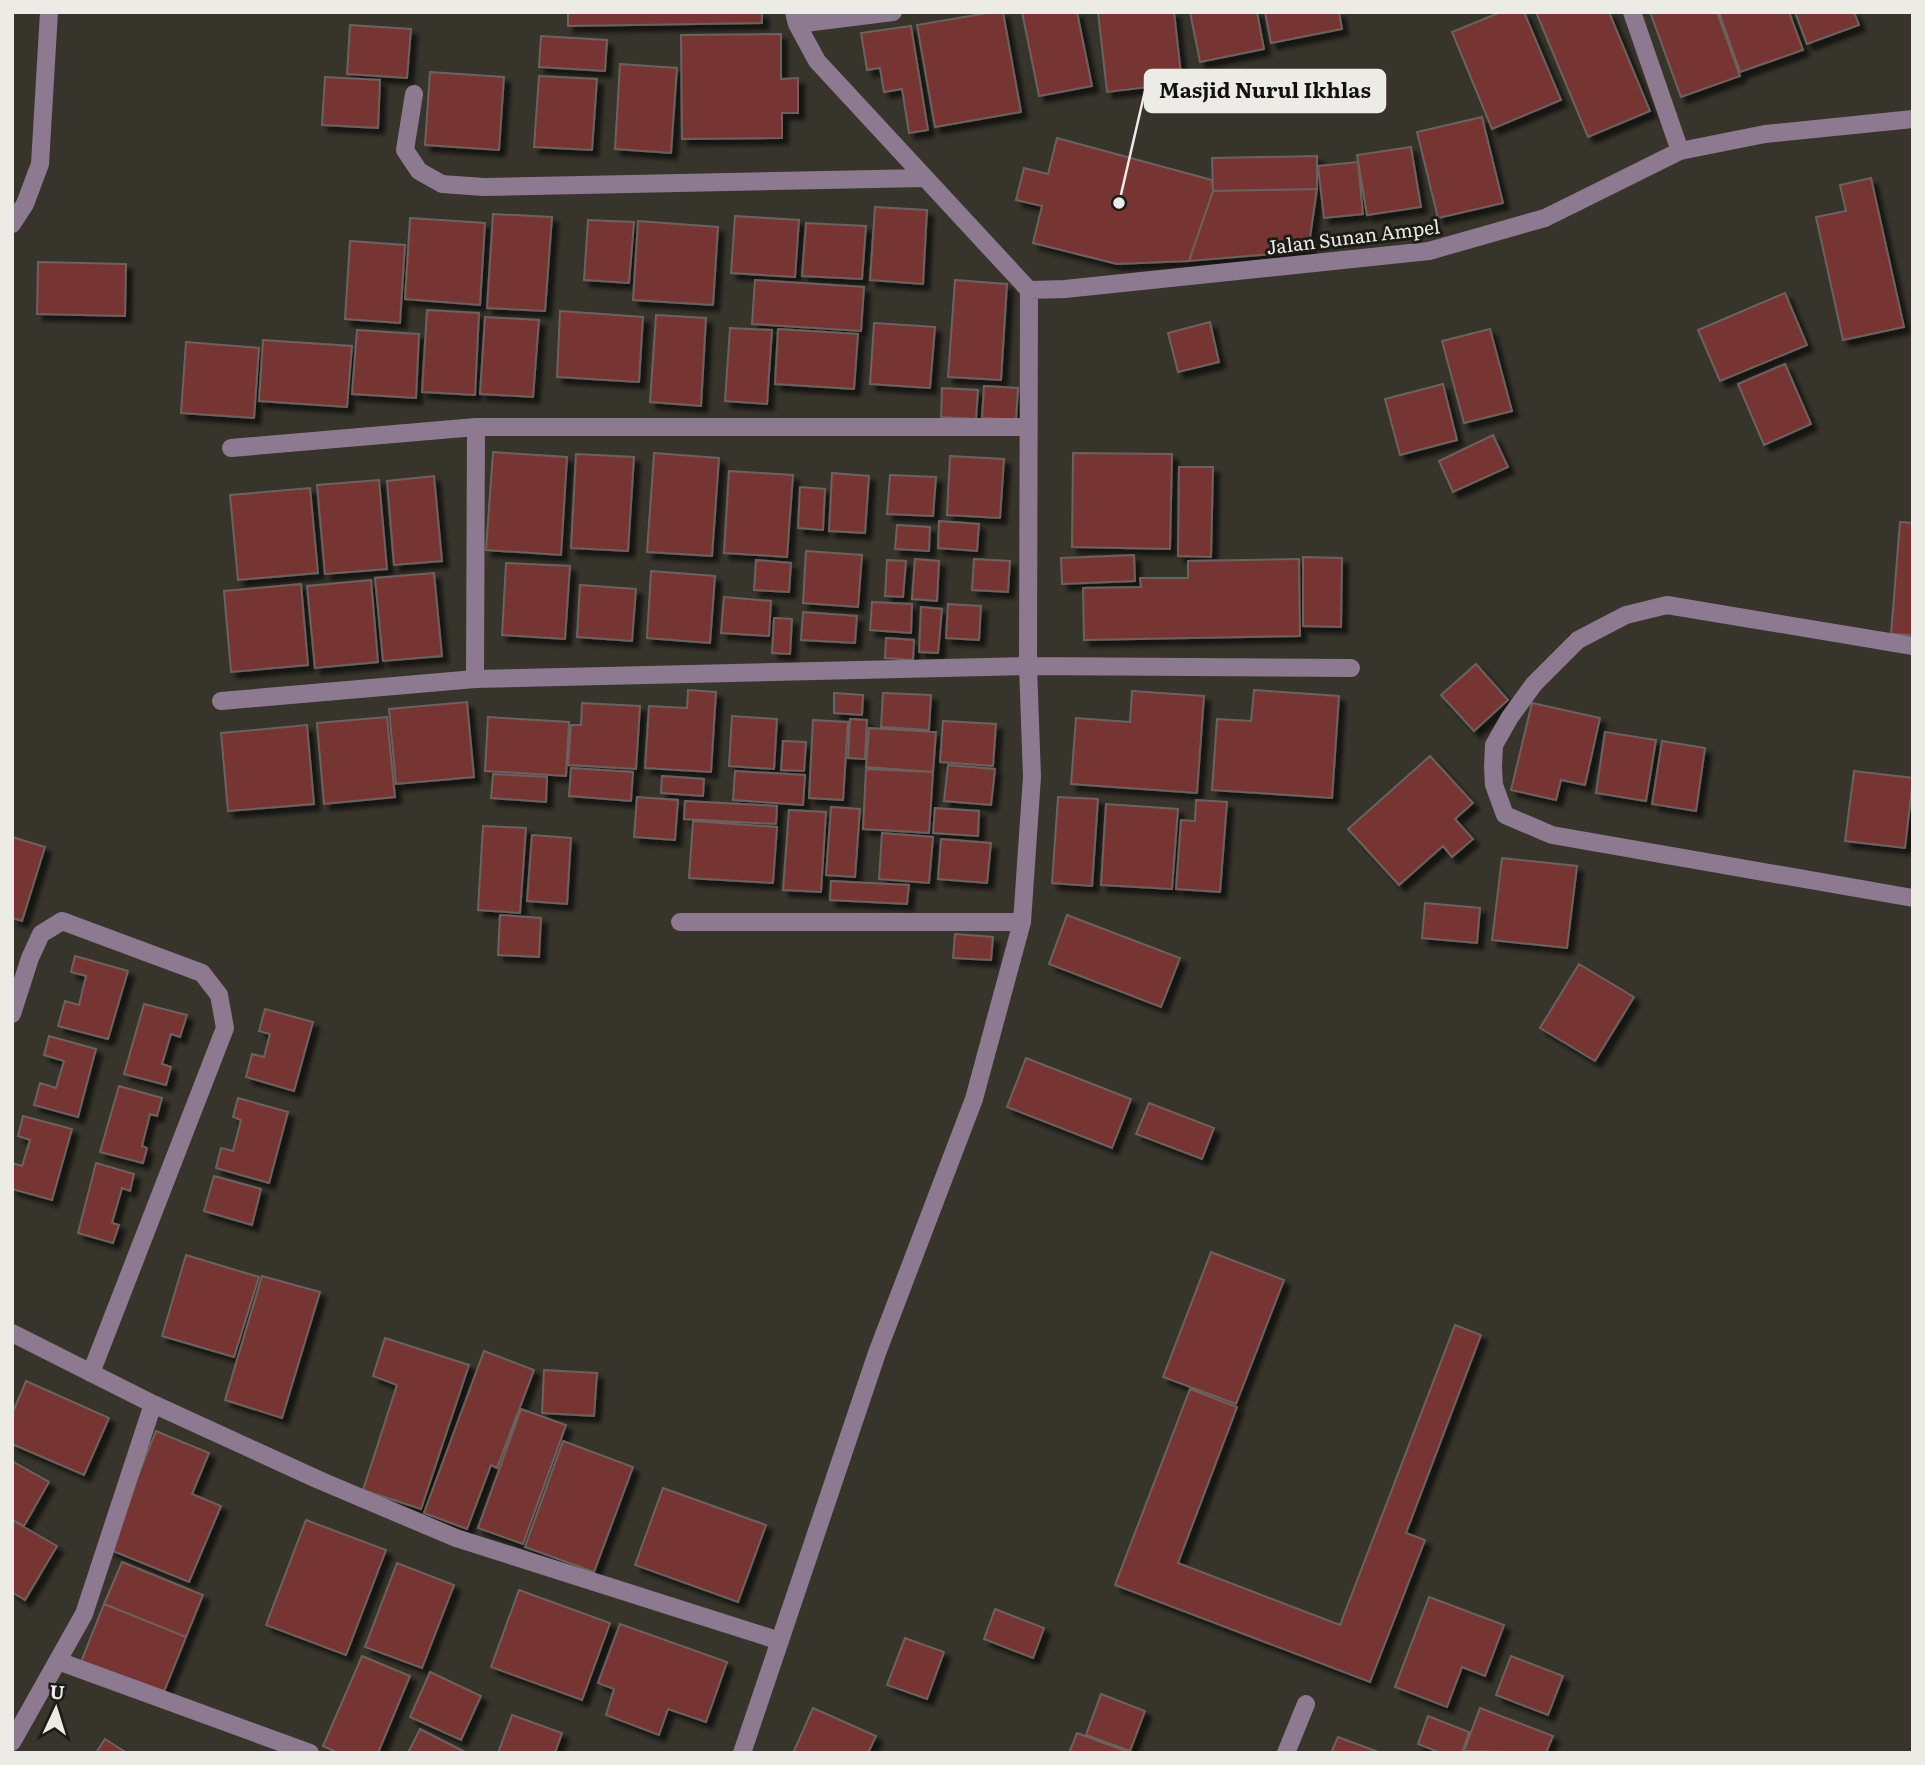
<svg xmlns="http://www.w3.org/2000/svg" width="1925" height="1765" font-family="Literata,serif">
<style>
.building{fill:#763630;stroke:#6d615f;stroke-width:2;filter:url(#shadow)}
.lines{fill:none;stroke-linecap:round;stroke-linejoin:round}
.minor{stroke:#8d7990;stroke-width:18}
.labels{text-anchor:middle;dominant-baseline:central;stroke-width:6;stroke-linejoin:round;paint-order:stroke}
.street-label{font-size:19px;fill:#ecebe5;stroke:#1c1c17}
.leader{fill:none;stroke:#ecebe5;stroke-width:2.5}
.callout-dot{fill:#ecebe5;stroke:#1c1c17;stroke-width:2.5}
.callout{fill:#ecebe5;stroke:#ecebe5;stroke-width:2.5}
.callout-label{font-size:21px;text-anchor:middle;font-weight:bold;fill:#111}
</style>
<defs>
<filter id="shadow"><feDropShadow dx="6" dy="6" stdDeviation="2" flood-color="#0009"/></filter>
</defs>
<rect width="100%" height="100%" fill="#36342b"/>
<path class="building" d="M568 12H762V23L568 26Z
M993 12H1003L1021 112 935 127 917 25Z
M1022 12H1077L1092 86 1039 96Z
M1098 12H1174L1182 83 1107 92Z
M1190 12H1257L1264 49 1200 62Z
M1265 12H1339L1342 29 1271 43Z
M1501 12H1524L1561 100 1492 129 1452 32Z
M1536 12H1609L1650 111 1588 137Z
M1650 12H1717L1740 76 1681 97Z
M1719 12H1789L1803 50 1740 72Z
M1795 12H1854L1859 25 1807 44Z
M350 25 411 29 407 78 347 74Z
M911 26 928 130 909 133 902 89 884 92 880 68 867 70 861 33Z
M781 34V79L798 78V113H782V138L682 139 681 35Z
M541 36 607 40 605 71 539 67Z
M620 64 677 68 671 153 615 149Z
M430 72 504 77 499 150 425 145Z
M539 76 597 79 592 150 534 147Z
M325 77 380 80 378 128 322 125Z
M1482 117 1503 203 1438 218 1417 132Z
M1057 138 1212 180 1213 191 1189 261 1117 264 1033 243 1042 206 1016 200 1024 168 1048 174Z
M1411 147 1421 207 1367 215 1357 155Z
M1317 156V189L1213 191 1212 158Z
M1358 162 1363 214 1324 218 1318 166Z
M1871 178 1904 327 1843 340 1816 217 1846 211 1840 185Z
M1317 189 1308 251 1189 261 1213 191Z
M875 207 927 210 923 284 870 280Z
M493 214 552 217 545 311 487 308Z
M735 216 799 220 795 277 731 273Z
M410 218 485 223 480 305 405 299Z
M588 220 634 222 629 283 584 280Z
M638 221 718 227 713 305 633 300Z
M806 223 866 226 862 279 802 276Z
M350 241 405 245 400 323 345 319Z
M38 262 126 264 125 316 37 314Z
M755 280 864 287 861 331 752 324Z
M955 280 1007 284 1001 380 948 377Z
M1785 293 1807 345 1720 381 1698 330Z
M427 310 479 313 475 395 422 392Z
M560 311 643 317 639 382 557 377Z
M656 315 706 318 701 406 650 402Z
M485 317 539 320 533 397 480 394Z
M1210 322 1219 362 1178 372 1168 333Z
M874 323 935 327 930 388 870 384Z
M730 328 772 330 767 404 725 401Z
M778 329 858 334 854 389 775 384Z
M1490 329 1512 411 1464 423 1442 341Z
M357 330 419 334 416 398 352 394Z
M263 340 352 346 347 407 259 401Z
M186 342 259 348 254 418 181 413Z
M1785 364 1811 424 1764 445 1738 384Z
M1443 384 1457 440 1400 455 1385 399Z
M984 386 1018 388 1016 420 982 418Z
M942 388 978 390 976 419 941 417Z
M1493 435 1508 467 1453 492 1439 461Z
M493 452 567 457 561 555 486 550Z
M654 453 719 458 712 556 647 552Z
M1073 453 1172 454 1170 549 1072 547Z
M576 454 634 457 628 551 571 548Z
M950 456 1004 459 1000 518 947 515Z
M1179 467H1213L1211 557 1178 556Z
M729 471 793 475 787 557 724 553Z
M832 473 869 476 865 533 829 531Z
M890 475 936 477 933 516 887 514Z
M434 476 442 561 394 565 387 481Z
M379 480 387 569 325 574 317 485Z
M800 487 825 489 823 530 798 528Z
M310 488 318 573 238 580 230 495Z
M939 521 979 524 977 551 938 548Z
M1900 522 1913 523V635L1891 634Z
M897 525 930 527 929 551 895 549Z
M806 551 862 555 858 607 803 603Z
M1134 555 1135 581 1062 584 1061 558Z
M1303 557 1342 558 1341 627 1303 626Z
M915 559 939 561 937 601 912 599Z
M974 559 1010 561 1008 592 972 590Z
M1299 559 1300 636 1084 640 1083 588 1141 587 1140 578H1188V561Z
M756 560 791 563 789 592 754 590Z
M887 560 906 561 903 597 885 596Z
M506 563 570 566 565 639 502 635Z
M651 571 715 576 710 643 647 638Z
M434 573 442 656 383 661 375 578Z
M371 580 378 662 315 668 307 586Z
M301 584 308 665 231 672 224 591Z
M580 585 636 589 632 641 577 637Z
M724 597 771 601 769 636 721 633Z
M872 602 912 604 911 633 870 630Z
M948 604 981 606 979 640 946 638Z
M921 607 942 609 938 653 919 652Z
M803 612 857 616 855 643 801 640Z
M774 618 792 619 790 654 772 653Z
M886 638 914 640 913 660 885 658Z
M1476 664 1508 700 1474 731 1441 695Z
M688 690 716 692 711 772 645 768 649 706 687 708Z
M1254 690 1339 696 1332 798 1212 790 1217 719 1251 721Z
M1132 691 1204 696 1197 793 1071 784 1076 718 1130 722Z
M834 693 863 695 862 715 834 713Z
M883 693 931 695 929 730 881 727Z
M467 702 474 777 396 784 389 709Z
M582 703 640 706 636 769 568 765 571 725H581Z
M1532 703 1600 718 1585 785 1561 780 1556 800 1511 790Z
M732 716 777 719 774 769 729 766Z
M387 717 395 797 324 804 317 723Z
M488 717 569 722 566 776 485 771Z
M850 719 867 720 865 759 848 758Z
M813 720 848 722 843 800 809 798Z
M943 721 996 724 993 766 940 762Z
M307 725 314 804 228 811 221 733Z
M869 728 936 732 933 772 866 767Z
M1605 732 1656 740 1646 801 1596 793Z
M783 741 806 742 804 771 781 770Z
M1662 741 1705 748 1696 811 1652 804Z
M1430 756 1473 803 1455 819 1473 839 1452 857 1443 846 1399 885 1348 829Z
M948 765 995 769 991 805 944 801Z
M571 768 633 772 631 801 569 796Z
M866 769 933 772 929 833 863 829Z
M735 771 805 775 803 805 733 800Z
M1854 771 1913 778 1905 848 1845 841Z
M493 774 547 777 546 802 491 798Z
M662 776 704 779 703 796 661 793Z
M637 797 678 800 675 840 634 837Z
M1058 797 1098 799 1092 886 1052 883Z
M1196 800 1227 802 1220 892 1176 889 1181 820 1195 821Z
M685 801 777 806 776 824 684 819Z
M1106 804 1178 809 1172 889 1101 885Z
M831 807 860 809 855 877 826 875Z
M935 808 979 811 978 836 933 833Z
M789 810 826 812 821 892 783 890Z
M693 821 777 827 773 883 689 878Z
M483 826 526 828 520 913 478 910Z
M882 833 933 837 929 883 879 879Z
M532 835 571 838 567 904 527 901Z
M12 837 45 847 22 921 12 918Z
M941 839 991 843 987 883 938 879Z
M1502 858 1577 866 1567 948 1492 940Z
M831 881 909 885 907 904 830 900Z
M1425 903 1480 908 1477 943 1422 938Z
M500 915 541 918 539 957 498 955Z
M1067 915 1180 958 1161 1007 1049 964Z
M955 934 993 937 991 960 953 958Z
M75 956 128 971 108 1039 58 1026 65 1001 79 1005 86 976 71 972Z
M1579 964 1634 997 1595 1061 1540 1028Z
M144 1004 187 1015 180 1037 171 1034 162 1064 171 1067 166 1085 124 1074Z
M265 1009 313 1022 294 1091 246 1077 252 1054 264 1057 270 1034 259 1031Z
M49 1036 96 1049 78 1117 34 1105 40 1083 56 1088 64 1061 44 1055Z
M1026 1058 1131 1099 1112 1148 1007 1107Z
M119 1086 162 1098 157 1116 150 1114 142 1146 147 1148 143 1163 100 1152Z
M238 1098 288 1112 269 1183 216 1168 221 1148 233 1151 241 1120 233 1117Z
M1149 1103 1214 1128 1202 1159 1136 1134Z
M23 1116 72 1129 52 1200 12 1189V1163L22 1166 30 1140 18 1136Z
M96 1163 134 1174 130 1191 122 1188 112 1223 119 1225 113 1243 78 1233Z
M214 1176 261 1189 252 1225 204 1211Z
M1211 1252 1284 1280 1236 1404 1163 1377Z
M186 1255 259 1277 234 1357 162 1336Z
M262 1276 320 1292 282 1418 225 1400Z
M1455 1325 1481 1335 1406 1533 1425 1540 1370 1682 1115 1585 1190 1389 1237 1407 1178 1563 1340 1625Z
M385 1338 469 1365 421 1509 363 1490 397 1385 373 1376Z
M484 1351 534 1370 497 1468 491 1465 467 1529 424 1513Z
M544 1370 597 1373 594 1416 542 1413Z
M26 1381 109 1418 84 1475 12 1444V1414Z
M521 1409 566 1425 523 1544 478 1528Z
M156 1431 209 1453 192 1494 221 1506 189 1582 108 1549Z
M563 1441 633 1467 594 1572 525 1547Z
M12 1461 49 1482 24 1526 12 1520Z
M663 1488 766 1525 738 1602 635 1565Z
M12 1520 57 1546 25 1600 12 1592Z
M306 1520 386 1550 346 1655 266 1625Z
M122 1562 203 1595 186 1637 104 1604Z
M397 1563 454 1585 422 1668 365 1647Z
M519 1590 610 1623 582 1700 491 1667Z
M1429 1597 1504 1625 1485 1676 1462 1667 1447 1707 1395 1687Z
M104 1604 186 1637 163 1694 81 1662Z
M995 1609 1044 1628 1033 1658 984 1639Z
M620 1624 727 1662 706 1722 668 1709 659 1735 606 1715 614 1689 598 1683Z
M905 1638 944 1652 927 1699 887 1685Z
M362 1656 410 1676 378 1753H338L323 1746Z
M1511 1656 1563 1676 1548 1715 1496 1695Z
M430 1672 481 1696 461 1740 410 1717Z
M1101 1694 1145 1711 1130 1751 1086 1735Z
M813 1708 876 1736 868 1753H793Z
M1480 1708 1553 1736 1546 1753 1464 1751Z
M512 1715 562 1733 555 1753H498Z
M1428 1716 1469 1732 1462 1753H1441L1418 1744Z
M420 1729 467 1753H408Z
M1077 1733 1131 1753H1069Z
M1338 1737 1381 1753H1331Z
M105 1739 127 1753H96Z"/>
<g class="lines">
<path class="minor" d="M1632 12 1680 151
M797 24 893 12
M414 94 405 150 419 171 442 184 484 187 924 178
M12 224 25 204 40 164 49 12
M1029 290 1065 289 1429 251 1545 218 1680 151 1765 134 1913 119
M231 448 476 427H1028
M1913 646 1667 605 1626 615 1578 640 1534 684 1510 717 1494 745 1493 767 1494 785 1505 815 1552 835 1913 898
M475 679 476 427
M221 701 475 679 1028 666 1351 668
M680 922H1022
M12 1014 30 958 41 934 62 921 202 973 219 995 225 1028 91 1373
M12 1333 153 1404 319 1480 456 1538 780 1641
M58 1661 310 1753
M12 1742 84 1614 153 1404
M742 1753 877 1353 974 1099 1022 922 1032 777 1028 666 1029 290 817 61 797 24 794 12
M1286 1753 1306 1704"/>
</g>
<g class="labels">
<g class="street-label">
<text transform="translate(1353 236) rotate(-7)">Jalan Sunan Ampel</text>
</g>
</g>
<path class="leader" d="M1119 203L1145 91"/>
<circle class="callout-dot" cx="1119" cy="203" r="7"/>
<rect class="callout" x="1145" y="70" width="240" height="42" rx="7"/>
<g class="callout-label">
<text x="1265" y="98">Masjid Nurul Ikhlas</text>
</g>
<rect width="1925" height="1765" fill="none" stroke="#ecebe5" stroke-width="28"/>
<g transform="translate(56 1709) rotate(4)" stroke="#1c1c17" stroke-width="5" paint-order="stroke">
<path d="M0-5L12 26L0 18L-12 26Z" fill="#ecebe5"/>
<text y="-10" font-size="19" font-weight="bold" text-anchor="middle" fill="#ecebe5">U</text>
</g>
</svg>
